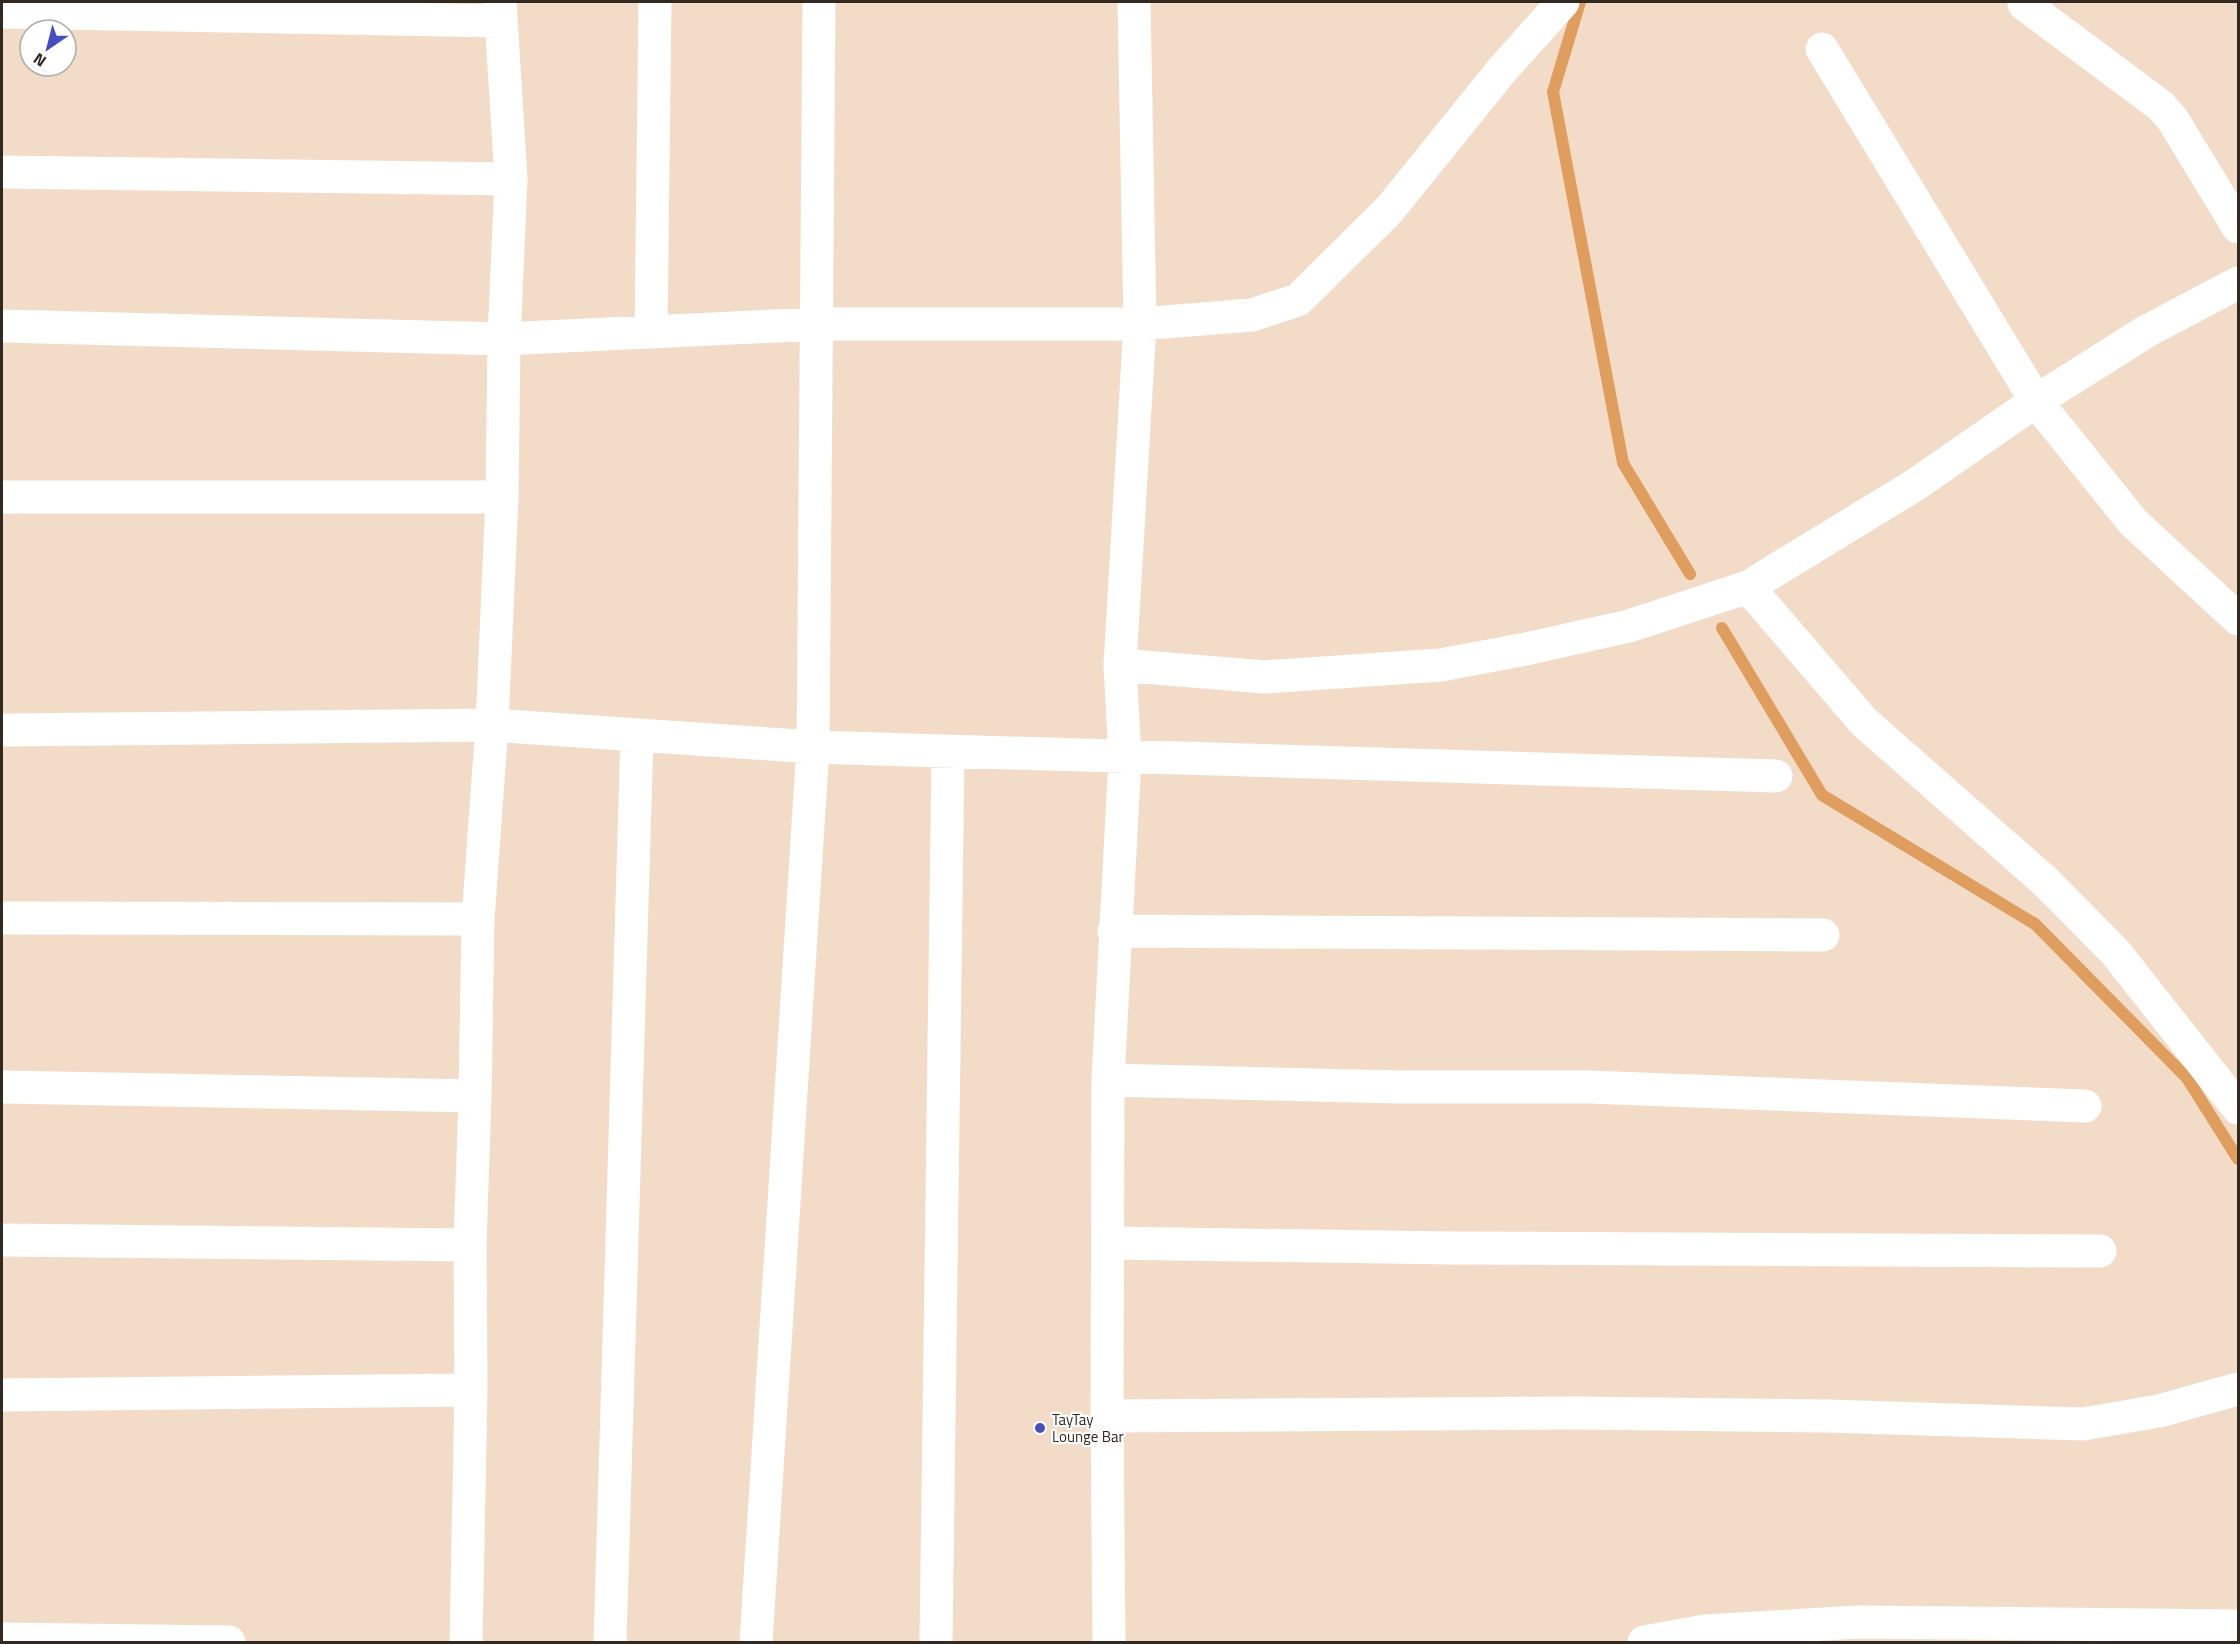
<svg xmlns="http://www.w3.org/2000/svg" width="2240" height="1644" font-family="'Titillium Web',sans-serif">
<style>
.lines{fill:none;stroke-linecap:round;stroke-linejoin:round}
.stream{stroke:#df9e5d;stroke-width:12}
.minor{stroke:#fff;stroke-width:33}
.poi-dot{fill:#444dc2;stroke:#fff;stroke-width:2}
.labels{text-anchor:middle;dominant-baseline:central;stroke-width:4.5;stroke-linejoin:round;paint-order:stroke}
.poi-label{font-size:15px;fill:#322921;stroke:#fff;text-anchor:start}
</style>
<rect width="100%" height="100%" fill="#f2dcc7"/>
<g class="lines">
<path class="stream" d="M1580 2 1553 92 1623 463 1690 574
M1722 628 1822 795 2035 924 2187 1078 2238 1159"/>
<path class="minor" d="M2024 4 2161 106 2173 120 2238 227
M2 12 500 21
M1822 49 2036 401 2133 522 2238 619
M2 172 511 179
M2 326 504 339 817 324H1140L1252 315 1298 300 1389 210 1502 70 1563 2
M651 332 655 2
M2 497H502
M1748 587 1864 722 2047 883 2116 953 2238 1108
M1120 665 1265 677 1441 665 1526 649 1629 626 1748 587 1915 485 2036 401 2147 331 2238 283
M2 730 492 725 813 747 1776 776
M2 918 478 919
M1114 931 1823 935
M1108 1080 1399 1087H1589L2085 1106
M2 1087 475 1096
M2 1240 470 1245
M1108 1243 1452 1248 2100 1251
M2 1395 471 1390
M1107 1416 1578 1413 1828 1416 2083 1424 2159 1411 2238 1389
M2 1639 229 1642
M466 1642 471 1390 470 1245 475 1096 478 919 492 725 502 497 504 339 511 179 500 2
M610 1642 637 735
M756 1642 813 747 819 2
M936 1642 948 752
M1109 1642 1107 1416 1108 1080 1125 757 1120 665 1140 324 1134 2
M1644 1642 1705 1631 1857 1622 2238 1626"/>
</g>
<circle class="poi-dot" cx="1040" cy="1428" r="6"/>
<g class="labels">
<g class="poi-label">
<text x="1052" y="1419">TayTay<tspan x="1052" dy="17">Lounge Bar</tspan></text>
</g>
</g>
<rect width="2240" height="1644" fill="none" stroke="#322921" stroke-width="6"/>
<g transform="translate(48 48) rotate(215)"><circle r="28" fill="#ffffff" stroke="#ada9a6" stroke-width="1.5"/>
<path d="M0-4.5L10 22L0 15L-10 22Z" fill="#444dc2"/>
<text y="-9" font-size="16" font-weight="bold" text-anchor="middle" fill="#322921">N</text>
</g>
</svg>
